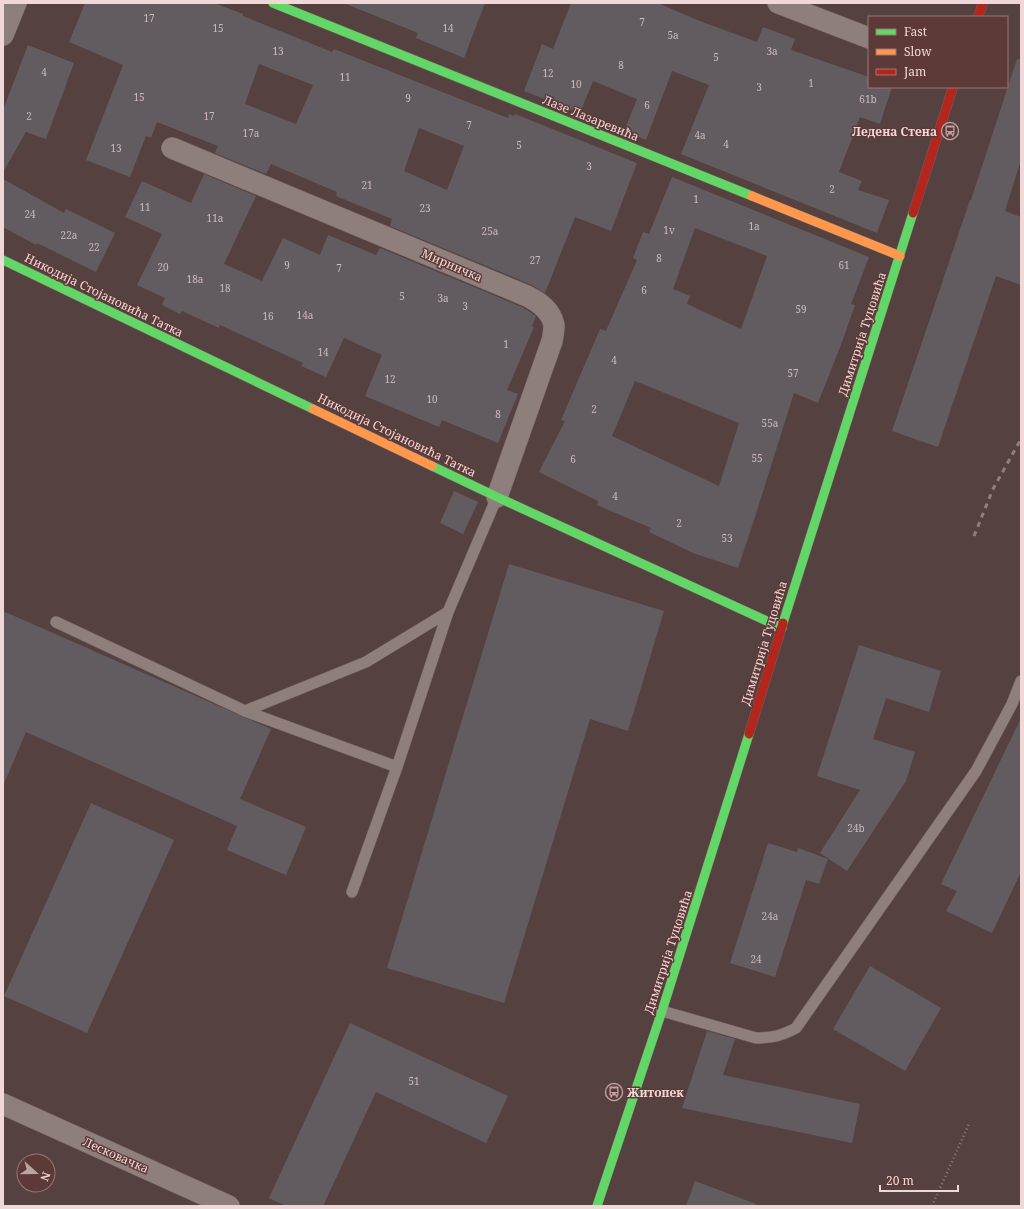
<svg xmlns="http://www.w3.org/2000/svg" width="1024" height="1209" font-family="'Noto Serif',serif">
<style>
.building{fill:#625c61;fill-rule:evenodd}
.lines{fill:none;stroke-linecap:round;stroke-linejoin:round}
.lane-casing{stroke:#705f5e;stroke-width:12}
.street-casing{stroke:#705f5e;stroke-width:22}
.fast-casing{stroke:#705f5e;stroke-width:10}
.slow-casing{stroke:#705f5e;stroke-width:10}
.jam-casing{stroke:#705f5e;stroke-width:10}
.path{stroke:#8b7e7c;stroke-width:2.5;stroke-dasharray:1 3;stroke-linecap:butt}
.lane{stroke:#8e7e7c;stroke-width:11}
.street{stroke:#8e7e7c;stroke-width:21}
.fast{stroke:#63d668;stroke-width:9}
.slow{stroke:#ff974d;stroke-width:9}
.jam{stroke:#b3261e;stroke-width:9}
.rail{stroke:#8e7f7f;stroke-width:3;stroke-dasharray:5 5;stroke-linecap:butt}
.labels{text-anchor:middle;dominant-baseline:central;stroke-width:3;stroke-linejoin:round;paint-order:stroke}
.number-label{font-size:10px;fill:#ccb9ba}
.street-label{font-size:12px;fill:#efd8d7;stroke:#5d3a38}
.poi-label{font-size:12px;font-weight:bold;fill:#efd8d7;stroke:#5d3a38;text-anchor:end}
</style>
<rect width="100%" height="100%" fill="#554240"/>
<path class="building" d="M85 3H214L243 14V16L332 52 334 49 508 118 509 114 514 116 515 114 637 163 611 231 575 217 545 293 532 285 390 226 392 219 336 196 337 192 311 181 271 164 266 174 215 153 218 146 157 122 151 138 146 136 130 177 86 160 123 65 69 42ZM259 64 313 85 296 124 245 104ZM419 128 464 146 447 190 404 171Z
M346 3H485L464 58 416 38 418 33 346 4Z
M571 3H658L697 20 757 42 763 27 795 39 791 50 869 77V87H892L880 124 860 117 839 172 862 181 858 190 889 200 877 233 681 154 709 85 672 71 646 140 624 131 637 99 593 81 580 113 524 91 542 44 553 49Z
M28 45 74 63 46 139 26 132 3 172V110Z
M1017 59 1021 60V160L1005 211 1021 217V285L996 276 938 447 892 431 970 200H971Z
M204 174 256 196 224 264 262 281 283 238 320 255 328 235 376 255 380 248 522 307 536 316 532 326 534 327 507 390 518 394 498 443 442 420 439 427 365 396 382 355 344 338 326 377 301 366 303 363 220 325 219 328 182 311 180 314 162 305 165 298 137 285 162 234 125 217 142 181 191 203Z
M672 177 869 257 851 304 855 305 842 342 818 403 794 393 754 520 738 568 693 553 649 532 651 528 597 505 598 501 539 472 565 421 561 420 600 329 606 331 637 260 633 258 643 232 649 234ZM695 228 767 256 741 329 687 304 690 296 673 289ZM635 381 739 423 719 486 612 436Z
M3 179 64 213 66 209 115 233 96 272 37 243 36 245 3 227Z
M454 491 478 502 463 534 440 523Z
M509 564 664 611 628 731 590 719 504 1003 387 968Z
M3 611 271 729 240 799 306 827 286 875 227 850 237 826 26 732 3 786Z
M859 645 941 671 929 712 886 698 873 739 915 752 906 781 847 871 820 853 860 790 817 776Z
M1021 718V872L992 933 946 911 957 891 941 884Z
M91 803 174 840 87 1033 4 996Z
M768 843 797 852 798 848 828 859 819 884 806 880 775 977 730 963Z
M870 966 941 1008 905 1071 833 1029Z
M350 1023 508 1096 486 1143 376 1092 323 1206H286L269 1198Z
M707 1031 735 1039 723 1075 860 1104 852 1143 682 1108Z
M695 1181 756 1204V1206H686Z"/>
<g class="lines">
<g class="lane-casing">
<path id="lane" d="M56 622 245 711 397 767
M245 711 366 662 448 612
M352 892 397 767 448 612 497 497
M662 1011 756 1038C772 1038 781 1036 796 1028L976 771 1012 704 1021 681"/>
</g>
<g class="street-casing">
<path id="street" d="M778 3 869 38
M3 35 16 3
M172 148 527 296C539 302 551 310 554 325 554 330 553 336 552 341L497 497
M3 1104 229 1206"/>
</g>
<g class="fast-casing">
<path id="fast" d="M273 3 752 196
M3 260 313 409
M432 466 497 497 782 628
M783 623 913 213
M597 1206 662 1011 749 734"/>
</g>
<g class="slow-casing">
<path id="slow" d="M752 196 900 256
M313 409 432 466"/>
</g>
<g class="jam-casing">
<path id="jam" d="M978 17 983 3
M913 213 953 87
M749 734 783 623"/>
</g>
<path class="path" d="M932 1206 969 1124"/>
<use href="#lane" class="lane"/>
<use href="#street" class="street"/>
<use href="#fast" class="fast"/>
<use href="#slow" class="slow"/>
<use href="#jam" class="jam"/>
<path class="rail" d="M974 536 993 489 1021 439"/>
</g>
<defs>
<g id="bus-ring" transform="scale(0.9)"><circle r="9.5" fill="#5d3a38" stroke="#b9a4a2" stroke-width="1.5"/><path d="M-5-6H5V4H4V6H2V4H-2V6H-4V4H-5ZM-3.5-4V0h7V-4ZM-3.5 1.2v1.5H-2V1.2ZM2 1.2v1.5H3.5V1.2Z" fill="#b9a4a2"/></g>
</defs>
<g fill-rule="evenodd">
<use href="#bus-ring" x="950" y="131"/>
<use href="#bus-ring" x="614" y="1092"/>
</g>
<g class="labels">
<g class="number-label">
<text x="149" y="18">17</text>
<text x="642" y="22">7</text>
<text x="218" y="28">15</text>
<text x="448" y="28">14</text>
<text x="673" y="35">5a</text>
<text x="278" y="51">13</text>
<text x="772" y="51">3a</text>
<text x="716" y="57">5</text>
<text x="621" y="65">8</text>
<text x="44" y="72">4</text>
<text x="548" y="73">12</text>
<text x="345" y="77">11</text>
<text x="811" y="83">1</text>
<text x="576" y="84">10</text>
<text x="759" y="87">3</text>
<text x="139" y="97">15</text>
<text x="408" y="98">9</text>
<text x="868" y="99">61b</text>
<text x="647" y="105">6</text>
<text x="29" y="116">2</text>
<text x="209" y="116">17</text>
<text x="469" y="125">7</text>
<text x="251" y="133">17a</text>
<text x="700" y="135">4a</text>
<text x="726" y="144">4</text>
<text x="519" y="145">5</text>
<text x="116" y="148">13</text>
<text x="589" y="166">3</text>
<text x="367" y="185">21</text>
<text x="832" y="189">2</text>
<text x="696" y="199">1</text>
<text x="145" y="207">11</text>
<text x="425" y="208">23</text>
<text x="30" y="214">24</text>
<text x="215" y="218">11a</text>
<text x="754" y="226">1a</text>
<text x="669" y="230">1v</text>
<text x="490" y="231">25a</text>
<text x="69" y="235">22a</text>
<text x="94" y="247">22</text>
<text x="659" y="258">8</text>
<text x="535" y="260">27</text>
<text x="287" y="265">9</text>
<text x="844" y="265">61</text>
<text x="163" y="267">20</text>
<text x="339" y="268">7</text>
<text x="195" y="279">18a</text>
<text x="225" y="288">18</text>
<text x="644" y="290">6</text>
<text x="402" y="296">5</text>
<text x="443" y="298">3a</text>
<text x="465" y="306">3</text>
<text x="801" y="309">59</text>
<text x="305" y="315">14a</text>
<text x="268" y="316">16</text>
<text x="506" y="344">1</text>
<text x="323" y="352">14</text>
<text x="614" y="360">4</text>
<text x="793" y="373">57</text>
<text x="390" y="379">12</text>
<text x="432" y="399">10</text>
<text x="594" y="409">2</text>
<text x="498" y="414">8</text>
<text x="770" y="423">55a</text>
<text x="757" y="458">55</text>
<text x="573" y="459">6</text>
<text x="615" y="496">4</text>
<text x="679" y="523">2</text>
<text x="727" y="538">53</text>
<text x="856" y="828">24b</text>
<text x="770" y="916">24a</text>
<text x="756" y="959">24</text>
<text x="414" y="1081">51</text>
</g>
<g class="street-label">
<text transform="translate(591 118) rotate(22)">Лазе Лазаревића</text>
<text transform="translate(452 265) rotate(23)">Мирничка</text>
<text transform="translate(104 295) rotate(26)">Никодија Стојановића Татка</text>
<text transform="translate(862 334) rotate(-72)">Димитрија Туцовића</text>
<text transform="translate(397 435) rotate(26)">Никодија Стојановића Татка</text>
<text transform="translate(764 643) rotate(-73)">Димитрија Туцовића</text>
<text transform="translate(668 952) rotate(-72)">Димитрија Туцовића</text>
<text transform="translate(116 1155) rotate(24)">Лесковачка</text>
</g>
<g class="poi-label">
<text x="937" y="131">Ледена Стена</text>
<text x="627" y="1092" text-anchor="start">Житопек</text>
</g>
</g>
<rect width="1024" height="1209" fill="none" stroke="#efd8d7" stroke-width="8"/>
<rect x="868" y="16" width="140" height="72" fill="#5d3a38" stroke="#977978"/>
<rect x="876" y="29" width="20" height="6" fill="#63d668" stroke="#977978"/>
<text x="904" y="36" font-size="12" fill="#efd8d7">Fast</text>
<rect x="876" y="49" width="20" height="6" fill="#ff974d" stroke="#977978"/>
<text x="904" y="56" font-size="12" fill="#efd8d7">Slow</text>
<rect x="876" y="69" width="20" height="6" fill="#b3261e" stroke="#977978"/>
<text x="904" y="76" font-size="12" fill="#efd8d7">Jam</text>
<g transform="translate(36 1173) rotate(111)"><circle r="19" fill="#5d3a38" stroke="#977978"/>
<path d="M0-3L7 15L0 10L-7 15Z" fill="#b9a4a2"/>
<text y="-6" font-size="11" font-weight="bold" text-anchor="middle" fill="#efd8d7">N</text>
</g>
<path d="M880 1185v6h78v-6" fill="none" stroke="#efd8d7" stroke-width="2"/>
<text x="886" y="1185" font-size="12" fill="#efd8d7" stroke="#5d3a38" stroke-width="3" paint-order="stroke">20 m</text>
</svg>
